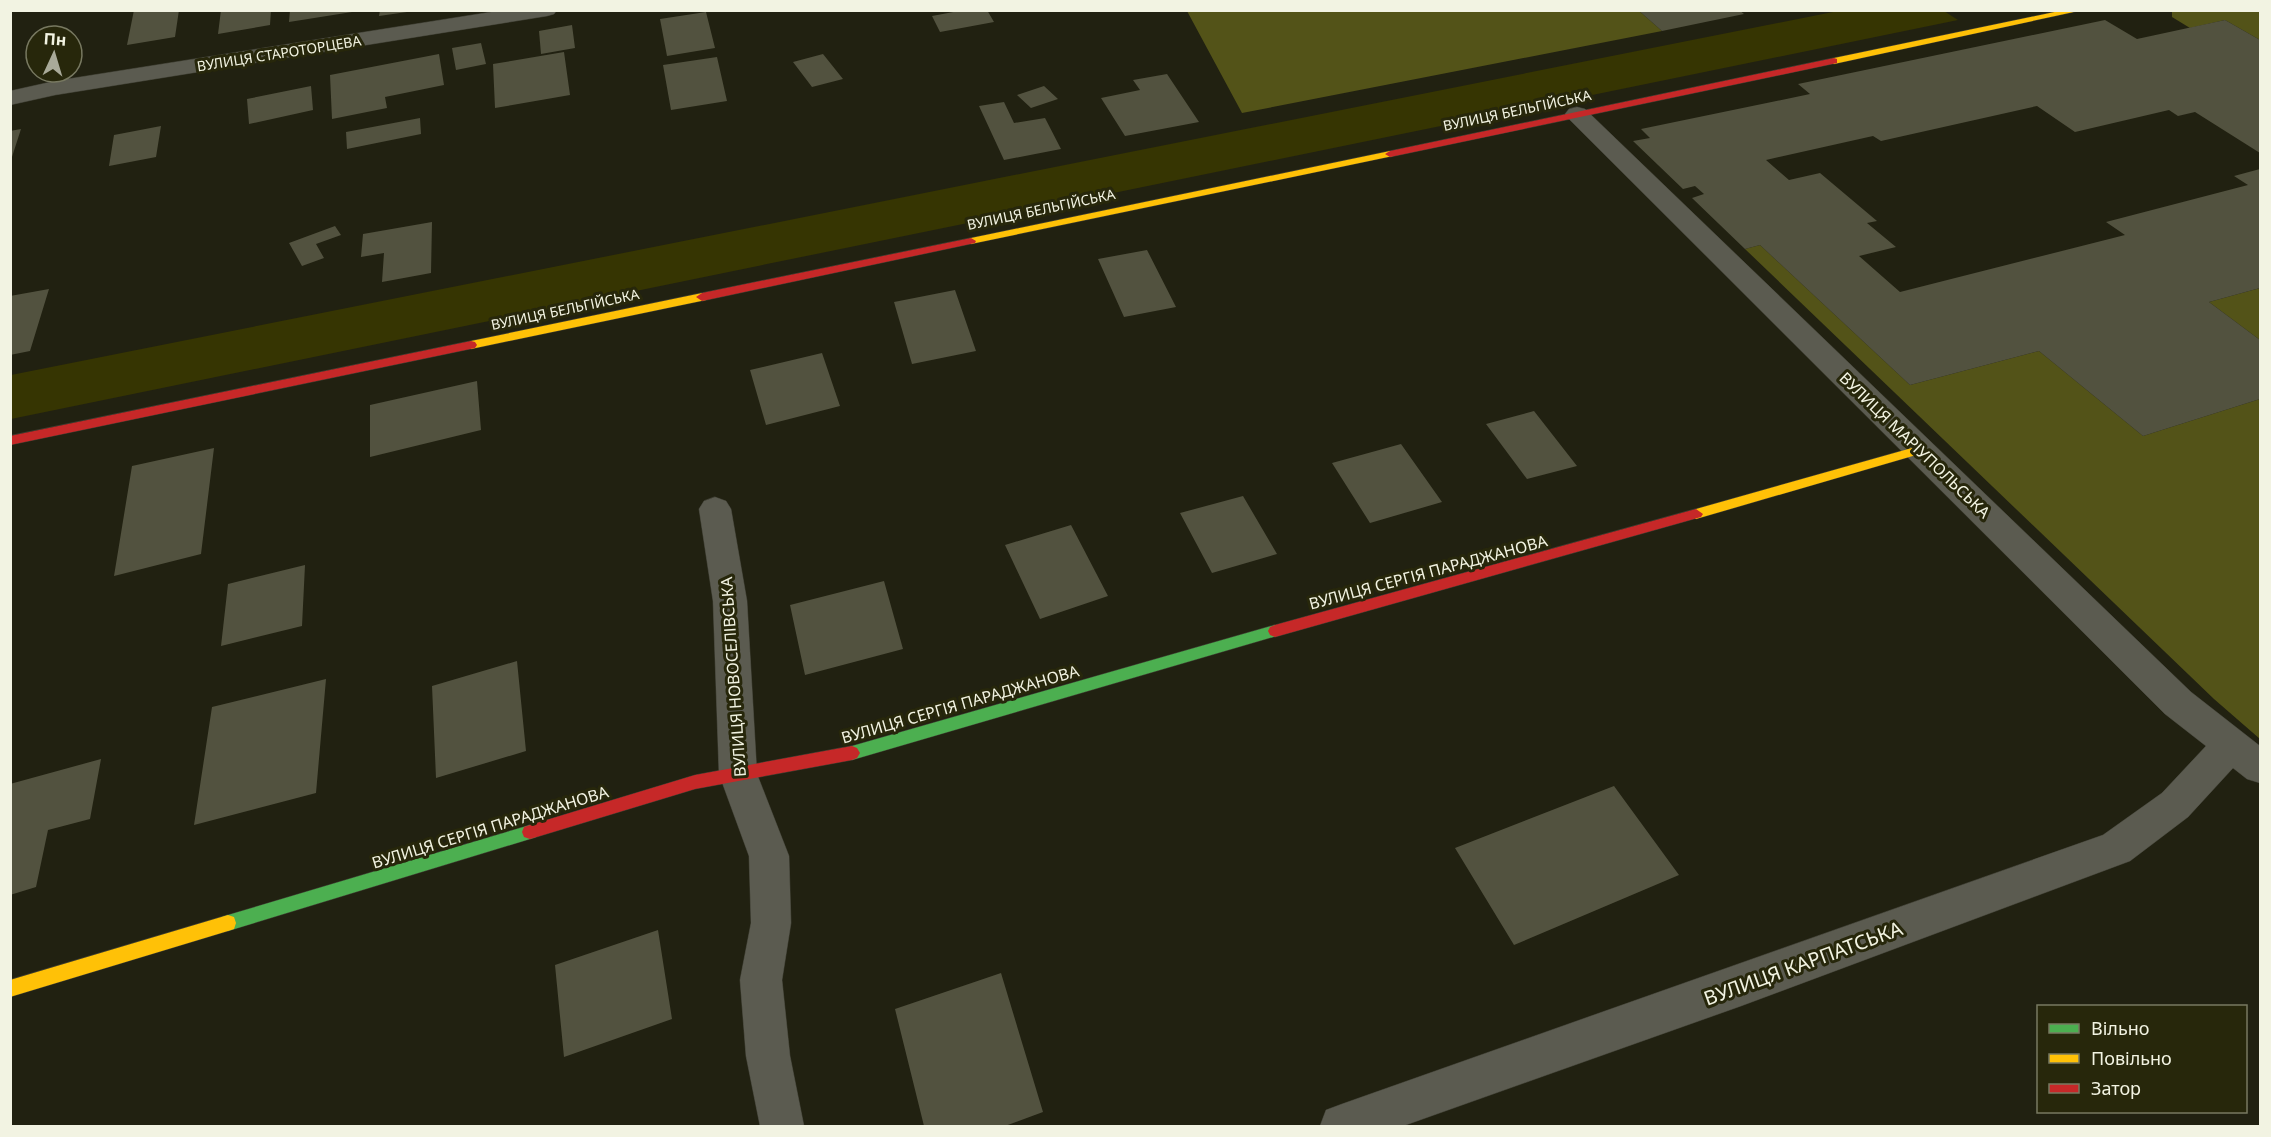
<svg xmlns="http://www.w3.org/2000/svg" width="2271" height="1137" font-family="'Noto Sans',sans-serif">
<style>
.green{fill:#363502}
.forest{fill:#535318}
.building{fill:#52523f}
.lines{fill:none;stroke-linecap:round;stroke-linejoin:round}
.street-casing{stroke:#3d3d31;stroke-width:1}
.fast-casing{stroke:#3d3d31;stroke-width:1}
.slow-casing{stroke:#3d3d31;stroke-width:1}
.jam-casing{stroke:#3d3d31;stroke-width:1}
.street{fill:#5b5b50;fill-rule:evenodd}
.fast{fill:#4caf50;fill-rule:evenodd}
.slow{fill:#ffc107;fill-rule:evenodd}
.jam{fill:#c62828;fill-rule:evenodd}
.labels{text-anchor:middle;dominant-baseline:central;stroke-width:6;stroke-linejoin:round;paint-order:stroke}
.far-street-label{font-size:14px;fill:#f2f3e2;stroke:#27270b}
.street-label{font-size:16px;fill:#f2f3e2;stroke:#27270b}
.near-street-label{font-size:20px;fill:#f2f3e2;stroke:#27270b}
</style>
<rect width="100%" height="100%" fill="#212111"/>
<path class="green" d="M1838 11H1944L1958 20 11 419V375Z"/>
<path class="forest" d="M1638 10 1662 31 1242 113 1187 11Z
M2172 11H2260V40L2225 20 2190 28 2172 17Z
M1760 245 1910 385 2039 351 2143 436 2260 399V739L2214 699 1745 249Z
M2260 288V340L2209 302Z"/>
<path class="building" d="M134 10H179L175 37 127 45Z
M221 10H271L270 25 218 34Z
M290 10H352V12L289 22Z
M380 10H407V12L379 16Z
M964 10H987L994 22 940 32 932 16Z
M1638 10H1739L1744 14 1662 31Z
M706 12 715 48 667 56 660 19Z
M2105 20 2137 39 2225 20 2260 40V153L2195 112 2178 116 2169 110 2075 132 2037 106 1881 141 1873 136 1766 160 1789 180 1820 173 1877 221 1867 223 1896 247 1859 256 1900 292 2125 235 2106 222 2248 185 2234 176 2260 169V288L2209 302 2260 340V399L2143 436 2039 351 1910 385 1760 245 1745 249 1692 198 1704 194 1695 186 1683 189 1633 141 1650 138 1641 129 1810 94 1798 84Z
M572 25 575 48 541 54 539 31Z
M481 43 486 64 456 70 452 48Z
M564 52 570 95 495 108 493 64Z
M439 54 444 85 385 97 387 108 332 119 330 75Z
M823 54 843 79 812 87 793 62Z
M717 57 727 101 671 110 663 65Z
M1167 74 1199 122 1125 136 1101 98 1140 90 1133 80Z
M311 86 313 110 249 124 247 99Z
M1044 86 1058 99 1031 108 1017 95Z
M1004 102 1014 123 1045 118 1061 149 1004 160 979 106Z
M420 118 421 134 347 149 346 132Z
M161 126 156 157 109 166 114 135Z
M21 129 11 160H10V131Z
M432 222 431 273 382 282 384 253 361 257 363 234Z
M335 226 341 235 316 244 324 258 302 266 289 243Z
M1147 250 1176 307 1124 317 1098 259Z
M49 289 30 351 10 355V296Z
M955 290 976 351 912 364 894 302Z
M822 353 840 406 766 425 750 370Z
M477 381 481 430 370 457V405Z
M1534 411 1577 466 1527 479 1486 424Z
M1401 444 1442 502 1370 523 1332 463Z
M214 448 201 554 114 576 132 466Z
M1243 496 1277 554 1212 573 1180 513Z
M1071 525 1108 596 1040 619 1005 545Z
M305 565 302 626 221 646 228 584Z
M884 581 903 649 805 675 790 605Z
M517 661 526 751 436 778 432 686Z
M326 679 316 793 194 825 212 707Z
M101 759 90 819 48 830 36 887 10 895V784Z
M1614 786 1679 875 1514 945 1455 848Z
M658 930 672 1019 564 1057 555 965Z
M1001 973 1043 1112 1005 1126H924L895 1009Z"/>
<g class="lines">
<g class="street-casing">
<path id="street" d="M504 10H557L554 14 547 16 55 95 10 105V91L55 81Z
M1577 107 1585 109 2191 692 2260 746V783L2247 779 2233 768 2188 817 2130 861 1741 1006 1403 1126H1320L1326 1110 1342 1104 2103 835 2162 793 2206 746 2165 714 1569 119 1565 114 1569 109Z
M715 497 726 501 731 509 747 601 757 774 789 856 791 923 782 980 790 1056 804 1126H760L746 1056 740 980 751 923 749 856 719 774 713 601 699 509 704 501Z"/>
</g>
<g class="fast-casing">
<path id="fast" d="M1275 625 1280 627 1282 631 1280 635 852 760 847 758 844 753 847 748 852 746Z
M530 825 536 827 538 832 536 837 530 839 228 931 222 929 220 923 222 917 228 915Z"/>
</g>
<g class="slow-casing">
<path id="slow" d="M2064 10H2083L1834 64 1829 61 1834 58Z
M1390 151 1393 152V156L971 244 966 241 971 238Z
M702 293 708 297 706 300 471 349 465 345 471 341Z
M1919 446 1923 447 1925 450 1923 453 1696 519 1689 514 1696 509Z
M228 915 234 917 236 923 234 929 228 931 10 997V980Z"/>
</g>
<g class="jam-casing">
<path id="jam" d="M1834 58 1837 59V63L1390 157 1385 154 1390 151Z
M971 238 976 241 975 243 702 301 696 297 702 293Z
M471 341 475 342 477 345 475 348 10 445V436Z
M1696 509 1703 514 1701 517 1275 637 1270 635 1268 631 1270 627 1275 625Z
M852 746 857 748 860 753 857 758 852 760 695 789 530 839 524 837 522 832 524 827 530 825 695 775Z"/>
</g>
<use href="#street" class="street"/>
<use href="#fast" class="fast"/>
<use href="#slow" class="slow"/>
<use href="#jam" class="jam"/>
</g>
<g class="labels">
<g class="far-street-label">
<text transform="translate(279 53) rotate(-9)">ВУЛИЦЯ СТАРОТОРЦЕВА</text>
<text transform="translate(1517 110) rotate(-12)">ВУЛИЦЯ БЕЛЬГІЙСЬКА</text>
<text transform="translate(1041 209) rotate(-12)">ВУЛИЦЯ БЕЛЬГІЙСЬКА</text>
<text transform="translate(565 309) rotate(-12)">ВУЛИЦЯ БЕЛЬГІЙСЬКА</text>
</g>
<g class="street-label">
<text transform="translate(1915 445) rotate(44)">ВУЛИЦЯ МАРІУПОЛЬСЬКА</text>
<text transform="translate(1428 572) rotate(-15)">ВУЛИЦЯ СЕРГІЯ ПАРАДЖАНОВА</text>
<text transform="translate(733 677) rotate(-94)">ВУЛИЦЯ НОВОСЕЛІВСЬКА</text>
<text transform="translate(960 704) rotate(-16)">ВУЛИЦЯ СЕРГІЯ ПАРАДЖАНОВА</text>
<text transform="translate(490 827) rotate(-17)">ВУЛИЦЯ СЕРГІЯ ПАРАДЖАНОВА</text>
</g>
<g class="near-street-label">
<text transform="translate(1803 963) rotate(-20)">ВУЛИЦЯ КАРПАТСЬКА</text>
</g>
</g>
<rect width="2271" height="1137" fill="none" stroke="#f2f3e2" stroke-width="24"/>
<rect x="2037" y="1005" width="210" height="108" fill="#27270b" stroke="#787961" stroke-width="1.5"/>
<rect x="2049" y="1024" width="30" height="9" fill="#4caf50" stroke="#787961" stroke-width="1.5"/>
<text x="2091" y="1035" font-size="18" fill="#f2f3e2">Вільно</text>
<rect x="2049" y="1054" width="30" height="9" fill="#ffc107" stroke="#787961" stroke-width="1.5"/>
<text x="2091" y="1065" font-size="18" fill="#f2f3e2">Повільно</text>
<rect x="2049" y="1084" width="30" height="9" fill="#c62828" stroke="#787961" stroke-width="1.5"/>
<text x="2091" y="1095" font-size="18" fill="#f2f3e2">Затор</text>
<g transform="translate(54 54) rotate(4)"><circle r="28" fill="#27270b" stroke="#787961" stroke-width="1.5"/>
<path d="M0-4.5L10 22L0 15L-10 22Z" fill="#a9aa99"/>
<text y="-9" font-size="16" font-weight="bold" text-anchor="middle" fill="#f2f3e2">Пн</text>
</g>
</svg>
